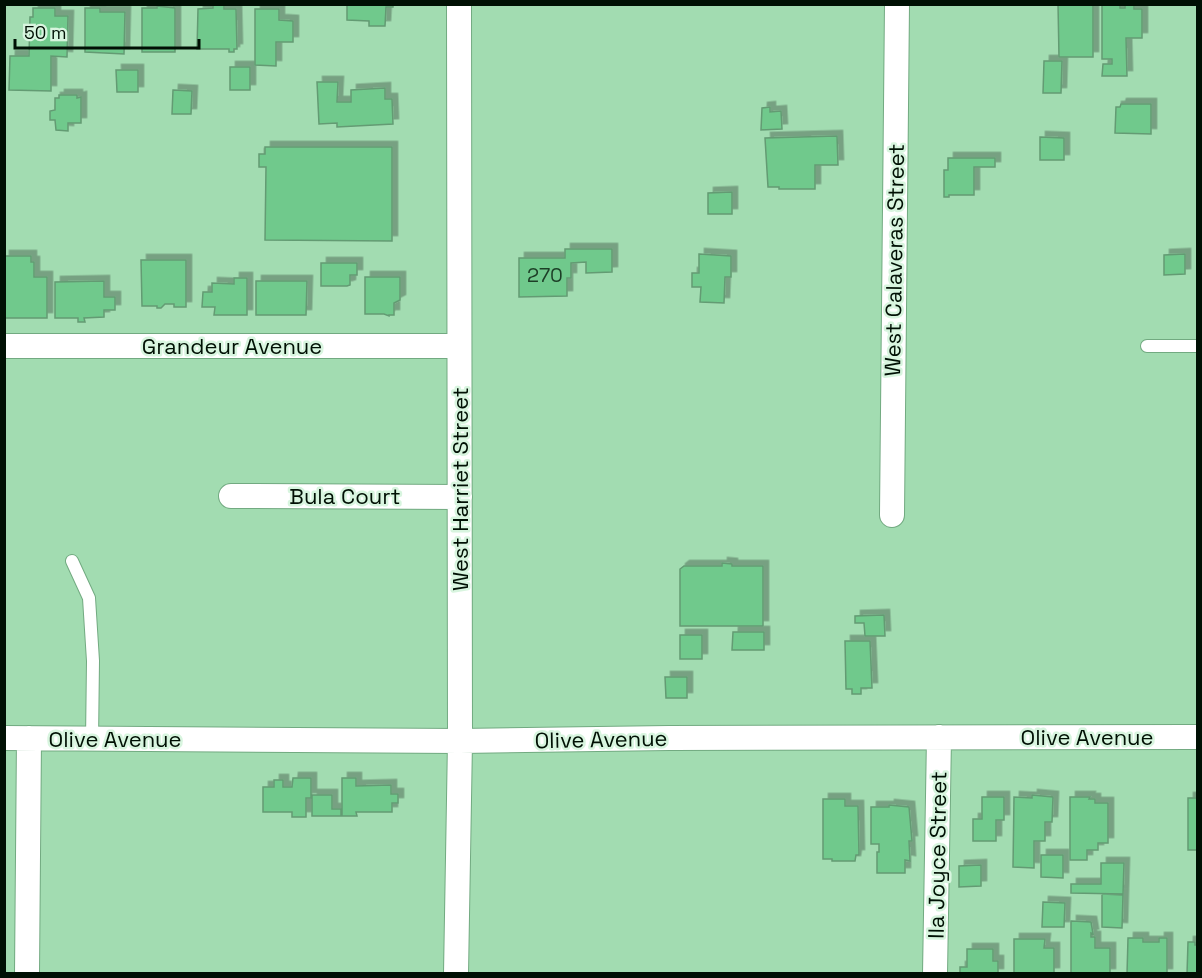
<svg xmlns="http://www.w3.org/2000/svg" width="1202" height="978" font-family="'Space Grotesk',sans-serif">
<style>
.building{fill:#70c98c;stroke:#639b73;stroke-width:1.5;filter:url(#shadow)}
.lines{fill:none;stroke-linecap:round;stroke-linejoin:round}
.service-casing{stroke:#72aa81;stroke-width:14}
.minor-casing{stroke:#72aa81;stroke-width:26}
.service{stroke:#fff;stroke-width:12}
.minor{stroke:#fff;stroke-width:24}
.labels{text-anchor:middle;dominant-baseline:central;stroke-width:5;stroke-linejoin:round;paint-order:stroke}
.number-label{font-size:20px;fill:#1c3e26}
.street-label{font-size:22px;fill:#001004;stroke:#d8f5df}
</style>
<defs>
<filter id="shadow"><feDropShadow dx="5.5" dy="-5.5" stdDeviation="0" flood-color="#0004"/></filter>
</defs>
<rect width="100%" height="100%" fill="#a2dcb1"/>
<path class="building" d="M213 4H224V9H236L237 49H234V52H229V49H197L198 9 213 8Z
M347 4H393V7H386L385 26H369V21L347 20Z
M1058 4H1093V57H1059Z
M1102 4H1120V8H1125V4H1134V9H1142V38H1126L1127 76H1102L1103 64H1112V59H1102Z
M157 6 175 8V52H142V8H157Z
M33 8H55V16H68L67 57 51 56V91L9 90 10 56H29L30 17H33Z
M85 8H100V12H125L124 54 85 52Z
M255 9H279V20L293 21V42H276V66L255 65Z
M1044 61H1062L1061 93H1043Z
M230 67H250V90H230Z
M116 70H138V92H117Z
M317 82H338L337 102H351V90L385 88V99H392L393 124 337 127V123L319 124Z
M173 90 192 91 191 114H172Z
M59 95H77V98L81 97V123H68V131L56 130 55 120H50V111L55 110V98H59Z
M1121 104H1151V134L1115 133 1116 107H1120Z
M770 107V112L781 111 782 129 761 130 762 108Z
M837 136 838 165H815V189H779V187H768L765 138Z
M1040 137 1064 138V160H1040Z
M265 147H392V241L265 240 266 167H259V154H265Z
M948 158H995V167H974V195H949V197H944V170H948Z
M732 192V214H708V193Z
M565 249H612V272L586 273V262L571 263V278H567V296L519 297V258H565Z
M699 254 731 256V277H725L724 303 700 302 701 287H692V273H699Z
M1185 254V274L1164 275V255Z
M4 256H31V262H34V277H47V318H4Z
M141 260H186V307H174V304H165L161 308H157V306H142Z
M321 263H357V275H350V285L347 286H321Z
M365 277H400V300L394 303V315H389V316L384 314H365Z
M234 278H247V315H214L215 307H202L203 292H212V283L234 284Z
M104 281V297H115V310H104V317L84 318 85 322H78V318H55V282Z
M256 281H307L306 315H256Z
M722 563 732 564V566H763V626H680V569L684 566H722Z
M884 615 885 636H865L864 623H855V616Z
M733 632H764V650H732Z
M680 635H702V659H680Z
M845 641H870L872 688H861V694H852V689H846Z
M665 677H687V698H666Z
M293 778H311V798H306V817H292V812H263V787H274V780H283V787H292Z
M342 778H356V786L391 785V794H398V803H392V812H356L357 816H342Z
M312 795H332V809H341V816H312Z
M1032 795 1053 797 1052 822H1045V841H1034V868L1013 867 1014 797 1032 798Z
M982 797H1004V820H996V841H973V819H982Z
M1070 797H1090L1089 799H1095V803H1108V843H1098V850H1087V860H1070Z
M1188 798H1198V850H1188Z
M823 799H845V806H858L859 855H856L855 861H832V859H823Z
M889 805 909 807 912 841H909L910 861 905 860V873H877V852H879V844H871V807H889Z
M1041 855H1063V878L1041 877Z
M1101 863H1124L1123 894 1071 893V884H1101Z
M981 865V886L959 887V866Z
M1102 894 1123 895 1122 928 1102 927Z
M1043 902 1065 903 1064 927H1042Z
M1071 921 1091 922 1093 934 1091 933V937H1095V948H1110V974H1071Z
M1128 938H1143V942H1159V938H1167V974H1127Z
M1014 939H1045L1044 948H1054V973L1014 974Z
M1188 942H1195V945H1198V974H1187Z
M967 949H993V961H998V974H960V967H967Z"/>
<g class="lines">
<g class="service-casing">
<path id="service" d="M1147 346H1198
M72 561 89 598 93 661 92 740"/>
</g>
<g class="minor-casing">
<path id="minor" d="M4 346H459
M231 496 460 497
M892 515 897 4
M4 738 460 741 669 738 1198 737
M27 974 29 738
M456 974 460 741 459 4
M935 974 939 737"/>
</g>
<use href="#service" class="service"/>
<use href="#minor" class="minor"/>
</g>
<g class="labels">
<g class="number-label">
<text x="545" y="275">270</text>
</g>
<g class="street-label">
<text transform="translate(894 260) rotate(-89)">West Calaveras Street</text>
<text x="232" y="346">Grandeur Avenue</text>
<text transform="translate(460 489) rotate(-90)">West Harriet Street</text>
<text x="345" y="496">Bula Court</text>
<text x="1087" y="737">Olive Avenue</text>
<text x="115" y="739">Olive Avenue</text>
<text transform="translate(601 739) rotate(-1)">Olive Avenue</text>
<text transform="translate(937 855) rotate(-89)">Ila Joyce Street</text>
</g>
</g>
<rect width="1202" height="978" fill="none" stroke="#001004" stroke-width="12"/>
<path d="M15 39v9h184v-9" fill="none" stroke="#001004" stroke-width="3"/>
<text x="24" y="39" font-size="18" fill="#001004" stroke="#d8f5df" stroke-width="4.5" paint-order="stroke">50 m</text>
</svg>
